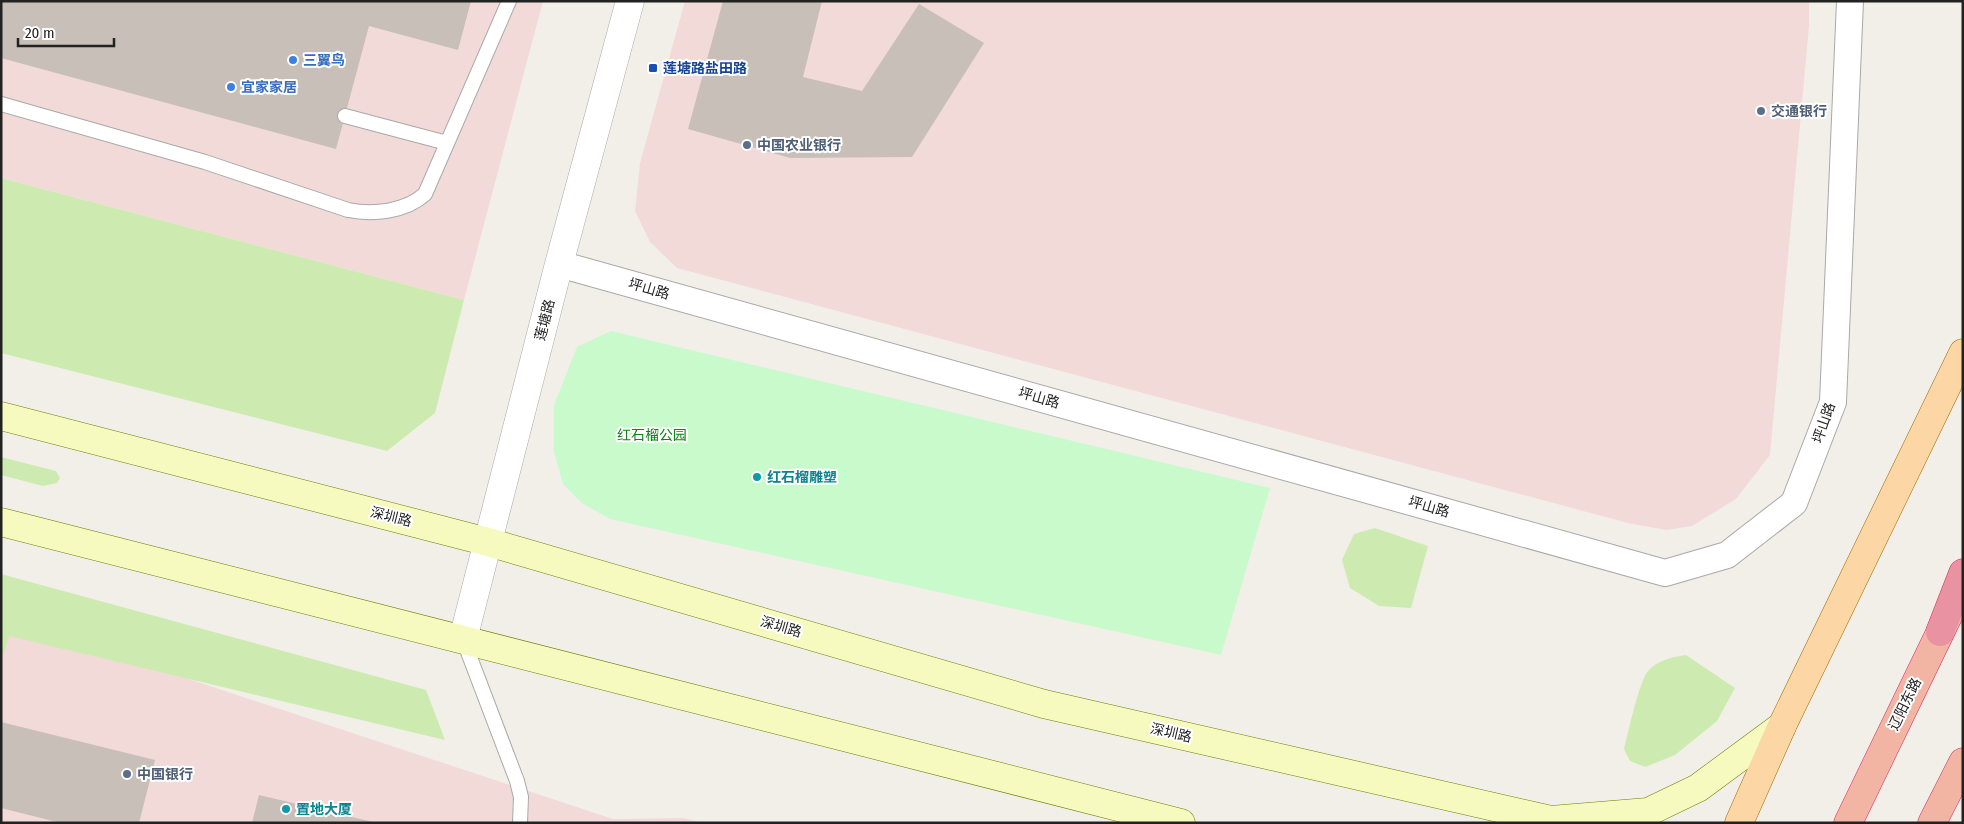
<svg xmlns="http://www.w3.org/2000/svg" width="1964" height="824" font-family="'Fira Sans Condensed','Noto Sans SC',sans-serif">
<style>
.commercial{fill:#f2dad9}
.grass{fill:#cdebb0}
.park{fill:#c8facc}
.building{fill:#c7bfb8}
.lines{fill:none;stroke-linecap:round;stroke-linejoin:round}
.service-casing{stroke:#a9a9a9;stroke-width:16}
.minor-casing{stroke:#a9a9a9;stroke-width:28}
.tertiary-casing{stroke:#a9a9a9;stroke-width:29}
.secondary-casing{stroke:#707d05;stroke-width:29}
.primary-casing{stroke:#a06b00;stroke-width:29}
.trunk-casing{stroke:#dc2a67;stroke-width:29}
.motorway-casing{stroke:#dc2a67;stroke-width:29}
.service{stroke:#fff;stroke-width:14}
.minor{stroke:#fff;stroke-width:26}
.tertiary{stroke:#fff;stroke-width:28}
.secondary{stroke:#f7fabf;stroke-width:28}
.primary{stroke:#fcd6a4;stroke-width:28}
.trunk{stroke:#f2b4a3;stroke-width:28}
.motorway{stroke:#e892a2;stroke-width:28}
.shop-dot{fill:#3f7fe0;stroke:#fff;stroke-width:2}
.transit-dot{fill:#1a4fb4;stroke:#fff;stroke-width:2}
.service-dot{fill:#5c6f8a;stroke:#fff;stroke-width:2}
.culture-dot{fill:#0f9aa8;stroke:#fff;stroke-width:2}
.labels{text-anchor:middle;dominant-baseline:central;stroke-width:4;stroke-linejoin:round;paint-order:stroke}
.shop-label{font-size:14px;font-weight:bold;fill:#366cbe;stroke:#fff;text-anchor:start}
.transit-label{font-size:14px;font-weight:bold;fill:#164399;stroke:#fff;text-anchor:start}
.service-label{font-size:14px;font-weight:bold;fill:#4e5e75;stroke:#fff;text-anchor:start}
.street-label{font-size:14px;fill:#222;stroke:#fff}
.park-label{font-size:14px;fill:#0c8416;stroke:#fff}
.culture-label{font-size:14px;font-weight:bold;fill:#0d838f;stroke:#fff;text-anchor:start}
</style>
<rect width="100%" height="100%" fill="#f2efe9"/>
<path class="commercial" d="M1 1H543L464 300 1 178Z
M685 1H1809V26L1770 455 1736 499 1692 526 1666 530 1628 523 677 268 650 242 635 211 640 163Z
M1 617 613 819 683 818 703 823H1Z"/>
<path class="grass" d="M1 178 464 300 435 413 387 451 1 353Z
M1 457 56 471 60 478 57 483 43 486 1 475Z
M1375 528 1428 546 1411 608 1379 606 1350 588 1342 560 1354 534Z
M1 574 426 690 445 740 9 636 4 654 1 653Z
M1686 655 1735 688 1717 721 1675 755 1645 767 1630 761 1624 749C1628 733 1639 682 1648 671 1657 660 1673 657 1686 655Z"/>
<path class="park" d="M611 331 1270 488 1221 655 610 519 582 503 563 484 554 452V405L577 347Z"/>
<path class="building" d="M1 1H471L458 50 369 26 336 149 1 58Z
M723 1H822L803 77 862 91 919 4 984 43 912 157 790 158 688 129Z
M1 722 155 760 139 823H61L1 808Z
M259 795 373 822 372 823H252Z"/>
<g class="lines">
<g class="service-casing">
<path id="service" d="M1 104 205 162 348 210C373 215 405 212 425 194L509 1
M345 116 447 143
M463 639 517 781 521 797 520 823"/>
</g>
<g class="minor-casing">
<path id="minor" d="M559 264 1665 573 1727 555 1794 503 1833 402 1850 1"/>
</g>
<g class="tertiary-casing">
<path id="tertiary" d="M463 639 559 264 630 1"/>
</g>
<g class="secondary-casing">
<path id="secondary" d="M1 416 488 542 1044 704 1564 823
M1 522 1181 823
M1551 820 1648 812 1698 788 1782 726"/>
</g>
<g class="primary-casing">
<path id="primary" d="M1739 823 1782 726 1963 353"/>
</g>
<g class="trunk-casing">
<path id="trunk" d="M1848 823 1951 610
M1932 823 1963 762"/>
</g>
<g class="motorway-casing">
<path id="motorway" d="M1940 632 1963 573"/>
</g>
<use href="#service" class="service"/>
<use href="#minor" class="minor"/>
<use href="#tertiary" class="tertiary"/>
<use href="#secondary" class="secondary"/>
<use href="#primary" class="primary"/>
<use href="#trunk" class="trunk"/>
<use href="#motorway" class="motorway"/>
</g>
<g class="shop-dot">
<circle cx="293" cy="60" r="5"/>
<circle cx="231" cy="87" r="5"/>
</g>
<rect class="transit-dot" x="648" y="63" width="10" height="10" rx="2.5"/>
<g class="service-dot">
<circle cx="1761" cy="111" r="5"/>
<circle cx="747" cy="145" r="5"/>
<circle cx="127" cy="774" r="5"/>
</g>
<g class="culture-dot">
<circle cx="757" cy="477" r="5"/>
<circle cx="286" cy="809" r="5"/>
</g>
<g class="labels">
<g class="shop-label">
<text x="303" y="60">三翼鸟</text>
<text x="241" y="87">宜家家居</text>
</g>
<g class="transit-label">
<text x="663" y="68">莲塘路盐田路</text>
</g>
<g class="service-label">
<text x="1771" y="111">交通银行</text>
<text x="757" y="145">中国农业银行</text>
<text x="137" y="774">中国银行</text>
</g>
<g class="street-label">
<text transform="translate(649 289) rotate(16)">坪山路</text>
<text transform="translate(545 320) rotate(-76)">莲塘路</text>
<text transform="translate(1039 398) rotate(16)">坪山路</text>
<text transform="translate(1824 423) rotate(-71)">坪山路</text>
<text transform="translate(1429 507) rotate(16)">坪山路</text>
<text transform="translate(391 517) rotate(14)">深圳路</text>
<text transform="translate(781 627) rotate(16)">深圳路</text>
<text transform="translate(1905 704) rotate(-64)">辽阳东路</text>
<text transform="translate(1171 733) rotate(13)">深圳路</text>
</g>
<g class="park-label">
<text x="652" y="435">红石榴公园</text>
</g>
<g class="culture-label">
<text x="767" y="477">红石榴雕塑</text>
<text x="296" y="809">置地大厦</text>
</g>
</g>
<rect width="1964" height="824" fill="none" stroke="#222222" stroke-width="5"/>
<path d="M18 38v8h96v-8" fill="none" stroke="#222222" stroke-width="2.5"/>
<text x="25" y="38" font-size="15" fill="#222222" stroke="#ffffff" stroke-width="4" paint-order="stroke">20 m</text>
</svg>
